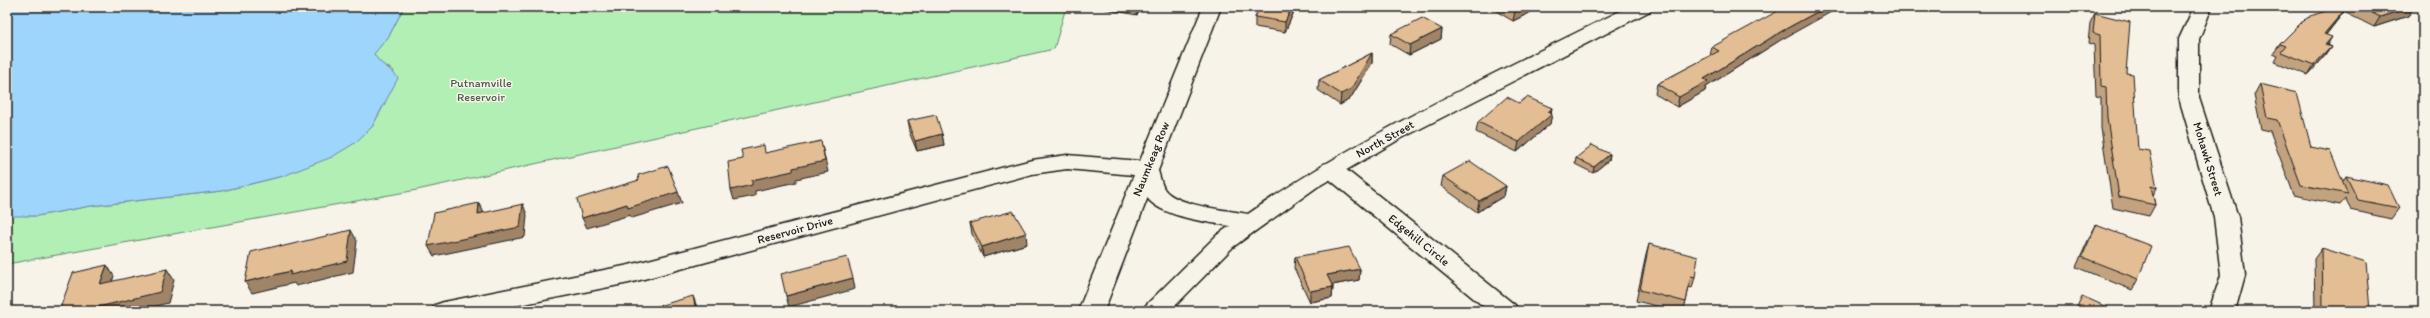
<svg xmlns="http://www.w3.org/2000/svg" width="2430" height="318" font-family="Itim,sans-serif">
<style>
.green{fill:#b2efb5;stroke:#678668}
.water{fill:#9ed5fd;stroke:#6a8ba3}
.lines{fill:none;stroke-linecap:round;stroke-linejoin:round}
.street-casing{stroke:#1c1c1c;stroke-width:3}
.secondary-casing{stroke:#1c1c1c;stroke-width:3}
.street{fill:#f7f3e8;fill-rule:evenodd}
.secondary{fill:#f7f3e8;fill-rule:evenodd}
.wall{fill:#c3a37f;stroke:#1c1c1c}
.shaded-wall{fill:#9f8468;stroke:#1c1c1c}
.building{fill:#e3bd94;stroke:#1c1c1c}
.labels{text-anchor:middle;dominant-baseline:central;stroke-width:3;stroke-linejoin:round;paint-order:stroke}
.park-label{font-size:12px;fill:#495b4a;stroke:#f7f3e8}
.street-label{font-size:12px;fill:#1c1c1c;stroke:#f7f3e8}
</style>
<rect width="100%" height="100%" fill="#f7f3e8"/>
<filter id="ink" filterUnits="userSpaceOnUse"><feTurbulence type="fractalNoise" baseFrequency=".025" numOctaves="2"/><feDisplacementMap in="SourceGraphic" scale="8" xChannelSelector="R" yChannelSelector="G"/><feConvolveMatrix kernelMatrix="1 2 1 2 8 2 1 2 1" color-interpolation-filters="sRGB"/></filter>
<g filter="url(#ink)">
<path class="green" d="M404 7H1066L1054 49 417 190 7 264V215L37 216 91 206 222 191 283 176 372 127 385 103 394 71 379 62 373 54 389 36Z"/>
<path class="water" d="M7 7H404L389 36 374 54C380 65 391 68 398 78L372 127 355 143 332 157 283 176 222 191 91 206 37 216H9L7 215Z"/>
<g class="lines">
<g class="street-casing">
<path id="street" d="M1203 7H1221L1104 311H1078L1134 175 1067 169 1032 174 629 283 489 311H431L435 305 444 302 629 265 1032 160 1067 155 1140 161Z
M2194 7H2212L2199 39V98L2238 217 2245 275 2235 311H2209L2221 275 2214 217 2179 98V39Z
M1331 162 1339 164 1515 305 1519 311H1489L1323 174 1320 169 1323 164Z"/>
</g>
<g class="secondary-casing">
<path id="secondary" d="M1628 7H1652L1650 11 1400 139 1317 187 1233 247 1170 311H1142L1146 305 1217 235 1230 226C1208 222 1164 217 1149 200 1141 192 1140 179 1136 169L1139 164 1147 162 1155 164C1160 172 1160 183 1165 190 1177 206 1228 210 1248 214 1367 131 1499 72 1628 7Z"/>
</g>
<use href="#street" class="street"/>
<use href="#secondary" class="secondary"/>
</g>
<path class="wall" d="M1104 7H1143L1137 15 1105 9Z
M1296 7 1285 32 1255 27V17Z
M1489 7H1541L1513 21Z
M2339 7H2347L2343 13 2326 35 2327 45 2331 47 2324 57 2308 75 2275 62 2278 56 2273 54 2280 44Z
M2350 7H2414L2408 16 2374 27 2346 13Z
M2095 13 2126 73 2138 149 2157 188 2153 195 2155 205 2149 216 2113 208 2101 128V97L2096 96 2094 45 2088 43 2090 23Z
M1442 29 1441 39 1409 55 1390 44 1391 34Z
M1779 41 1706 87 1705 91 1677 107 1655 94 1657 84 1710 56 1712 47Z
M1372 53V63L1350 99 1340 105 1318 90 1319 80Z
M2260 84 2311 147 2342 182 2346 176 2399 208 2391 219 2351 210 2345 199 2340 205 2294 195 2270 131 2261 129 2254 95Z
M1519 103 1552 108 1550 124 1517 152 1476 132 1478 122Z
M907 121 942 134 944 145 917 151 909 132Z
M1610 154 1609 160 1593 173 1575 164 1576 158Z
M1443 176 1506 186 1504 196 1477 212 1441 186Z
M970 223 1027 244 983 257 972 234Z
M2096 225 2138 279 2132 290 2076 267 2090 236Z
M1649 244 1695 277 1692 288 1689 287 1686 302 1683 311H1677L1636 301 1646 255Z
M2322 248 2370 311H2315L2314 259Z
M1295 257 1360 269 1359 280 1332 285 1333 287 1332 298 1310 302 1294 268Z"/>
<path class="shaded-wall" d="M1137 7H1143L1137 15Z
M1292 7H1296L1285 32V22Z
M1523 7H1541L1513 21 1515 11Z
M1826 7H1840L1779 41 1706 87 1705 91 1677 107 1679 97 1704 79 1782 31Z
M2347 7 2343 13 2318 44 2324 34Z
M2411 7H2414L2408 16 2374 27 2380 17Z
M1442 29 1441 39 1409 55 1410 45Z
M2332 37 2326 47 2325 45Z
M2331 47 2324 57 2308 75 2314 65Z
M1372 53V63L1350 99 1340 105 1341 94Z
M1552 108 1550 115 1552 114 1550 124 1517 152 1519 142Z
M942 134 944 145 917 151 915 141Z
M821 141 828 172 796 179V182L755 191V196L734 200 731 190 752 180 793 168Z
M1610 154 1609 160 1593 173 1594 167Z
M1506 186 1504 196 1477 212 1479 201Z
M678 192 682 203 632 218 630 215 587 228 582 218 627 204Z
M479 203 484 213 478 214Z
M523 204 527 215 525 237 434 256 428 246Z
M351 230 357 241 353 272 296 286 294 283 252 293 245 282 291 271Z
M1026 233 1027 244 983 257 982 247Z
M107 265 114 276 108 295 100 284Z
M167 269 174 280 168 303 135 311H96L98 307Z
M1360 269 1359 280 1326 286 1327 275Z
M853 278 855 289 789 307 786 296Z
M1333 287 1332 298 1310 302V291Z
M693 296 697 307 698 311H696Z"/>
<path class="building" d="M1260 7H1292L1285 22 1255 17Z
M1508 7H1523L1515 11Z
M1785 7H1826L1782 31 1704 79 1708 81 1679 97 1657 84 1719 51 1712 47Z
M2339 7H2347L2324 34 2332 37 2325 45 2331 47 2314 65 2281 52 2286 46 2280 44 2307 17Z
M2361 7H2411L2380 17Z
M2095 13 2130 22 2126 73 2133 74 2138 149 2150 151 2157 188 2151 186 2155 205 2119 197 2107 118 2106 87 2101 86 2100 35 2093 33Z
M1422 18 1442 29 1410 45 1391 34Z
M1372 53 1351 89 1341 94 1319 80Z
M2260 84 2297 93 2311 147 2330 151 2348 194 2301 185 2277 120 2267 118Z
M1507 97 1519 103 1527 97 1552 108 1548 112 1552 114 1519 142 1478 122Z
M936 115 942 134 915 141 907 121Z
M821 141 825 161 793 168V171L752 180V185L731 190 728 162 743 159 741 150 764 145 765 153Z
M1592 145 1610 154 1594 167 1576 158Z
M1470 161 1506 186 1479 201 1443 176Z
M668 166 678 192 628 208 627 204 582 218 577 199 639 180 638 175Z
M2346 176 2388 185 2399 208 2358 200Z
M479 203 478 214 523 204 520 227 428 246 434 213Z
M1013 211 1026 233 982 247 970 223Z
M2096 225 2151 246 2138 279 2082 257Z
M351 230 347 261 290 275 291 271 245 282 251 252 281 245 280 247Z
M1649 244 1698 257 1695 277 1691 276 1686 302 1640 290Z
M1349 247 1360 269 1327 275 1333 287 1310 291 1295 257Z
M2322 248 2366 262 2370 311H2322L2323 307Z
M847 257 853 278 786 296 781 274Z
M107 265 100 284 167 269 160 292 98 307 96 311H59L73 273Z
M693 296 696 311H641Z
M2082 296 2116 311H2075Z"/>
</g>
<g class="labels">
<g class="park-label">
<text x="481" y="83">Putnamville<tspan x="481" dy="14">Reservoir</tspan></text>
</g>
<g class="street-label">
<text transform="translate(1385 139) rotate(-29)">North Street</text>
<text transform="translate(1151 159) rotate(-68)">Naumkeag Row</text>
<text transform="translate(2208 159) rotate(73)">Mohawk Street</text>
<text transform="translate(795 230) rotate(-15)">Reservoir Drive</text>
<text transform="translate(1419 240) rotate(39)">Edgehill Circle</text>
</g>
</g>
<rect width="2430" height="318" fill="none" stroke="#f7f3e8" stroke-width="24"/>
<rect x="12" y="12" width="2406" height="294" fill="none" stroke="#1c1c1c" stroke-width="1.5" filter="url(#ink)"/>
</svg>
